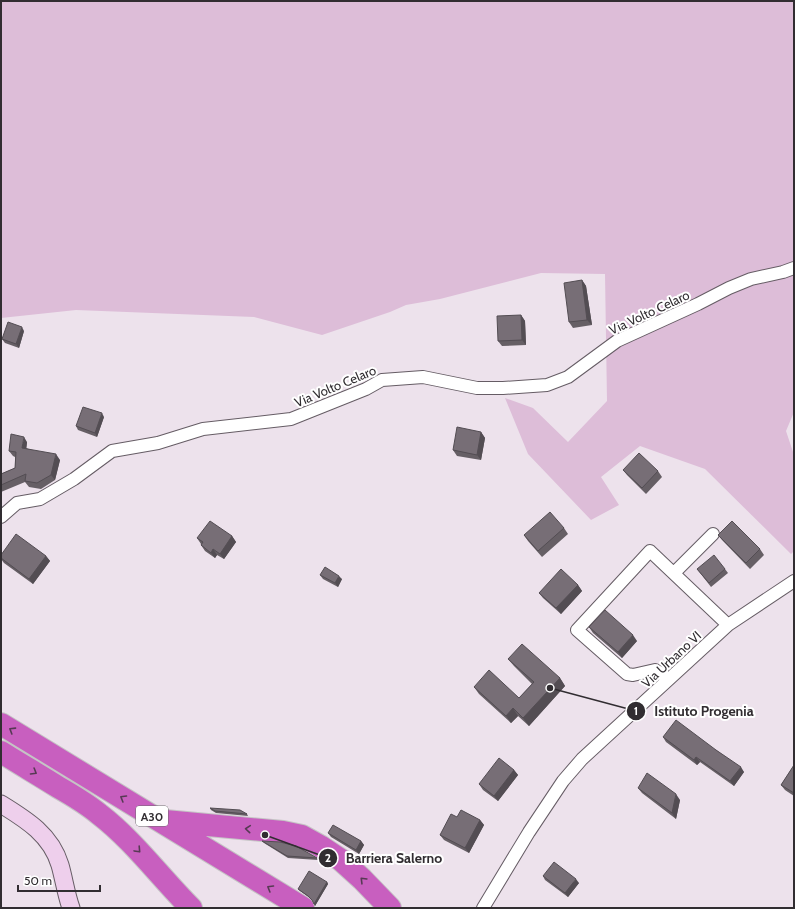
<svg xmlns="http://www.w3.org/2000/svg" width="795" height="909" font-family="Cabin,sans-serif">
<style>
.green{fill:#ddbdd8}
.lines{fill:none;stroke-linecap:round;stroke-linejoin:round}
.street-casing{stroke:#655c64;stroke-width:14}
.secondary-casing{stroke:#655c64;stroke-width:19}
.highway-casing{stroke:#c5c4c5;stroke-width:24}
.street{stroke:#fff;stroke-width:12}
.secondary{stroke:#eecfec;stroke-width:17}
.highway{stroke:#c85fbf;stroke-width:22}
.wall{fill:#665f65}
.shaded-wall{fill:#534d53}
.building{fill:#776e76;stroke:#534d53}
.oneway{stroke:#573a54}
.labels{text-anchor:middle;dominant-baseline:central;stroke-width:4;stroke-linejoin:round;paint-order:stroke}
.shield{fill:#fff;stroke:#6f6c6f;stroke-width:1}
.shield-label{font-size:12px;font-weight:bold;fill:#312d31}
.street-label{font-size:13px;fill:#312d31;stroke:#fff}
.leader{fill:none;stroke:#312d31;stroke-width:1.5}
.callout-dot{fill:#312d31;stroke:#fff;stroke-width:1.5}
.mark-label{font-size:12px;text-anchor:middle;font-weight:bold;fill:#fff}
.callout-label{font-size:14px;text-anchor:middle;font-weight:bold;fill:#312d31;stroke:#fff;stroke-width:4;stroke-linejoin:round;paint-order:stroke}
</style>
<rect width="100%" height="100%" fill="#ede2ec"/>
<path class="green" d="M1 1H794V412L786 431 794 455V551L791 554 705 469 640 446 601 477 619 505 591 520 528 454 505 398 533 408 568 442 607 401 605 274 541 273 440 299 406 305 390 312 322 335 254 317 76 310 1 318Z"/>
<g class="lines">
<g class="street-casing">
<path id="street" d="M1 517 17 503 40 499 74 479 112 451 158 443 203 429 291 419 366 389 382 380 423 377 477 388H503L547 385 568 377 617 341 698 304 729 288 751 279 783 272 794 268
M674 573 713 534
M668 680 661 673 655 670 633 675 627 674 577 630 650 551 728 625
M483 908 529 832 563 781 582 759 728 625 794 581"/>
</g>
<g class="secondary-casing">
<path id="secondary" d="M1 804C27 820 51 835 60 865 64 879 66 894 71 908"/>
</g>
<g class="highway-casing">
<path id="highway" d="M1 724 303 908
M1 752C20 764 39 775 58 787 72 795 87 804 99 814 134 841 160 877 191 908
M165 821 283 832 302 836 320 846 341 860 362 879 390 908"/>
</g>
<use href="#street" class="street"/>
<use href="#secondary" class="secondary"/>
<use href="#highway" class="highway"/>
</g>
<path class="wall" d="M582 280 586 286 592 325 573 328 569 322Z
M521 315 525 321 526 345 502 346 498 341Z
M24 331 19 348 5 343 2 339Z
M104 417 97 437 78 430 76 426Z
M481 432 485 438 481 460 457 456 453 450Z
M27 442 26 448 60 460 55 480 41 489 29 487 25 482 1 492V474L15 468V457L13 456 9 451Z
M623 470 658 471 662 477 646 494 627 475Z
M564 528 568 534 542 557 528 541 524 535Z
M718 535 760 549 764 555 750 569 722 540Z
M232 536 236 542 224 559 217 555 215 558 205 551 201 545V544L197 538Z
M1 555 46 556 50 561 33 584 4 563 1 559Z
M697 569H725L728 573 711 587Z
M320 575 342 579 338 587 323 579Z
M578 585 582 591 561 614 543 598 539 593Z
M589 627 637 641 622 658 593 633Z
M508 659 560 678 565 686 529 726 518 716 511 723 479 694 474 687 519 698 532 684 514 666Z
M663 737 716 750 744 772 734 786 700 762 697 765 666 742Z
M794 765V796L785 790 781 785Z
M514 770 518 775 498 801 483 790 479 784Z
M638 788 680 800 676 819 642 793Z
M210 808 247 814 248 816 216 813 211 810Z
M457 817 480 820 484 825 469 853 444 840 440 835Z
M328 833 361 841 364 845 359 854 331 837Z
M262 841 317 858 318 860 288 858 264 843Z
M543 876 579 883 568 897 545 880Z
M327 882 328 884 315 906 313 901 310 898 300 891 298 889Z"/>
<path class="shaded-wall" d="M582 280 586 286 592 325 587 320Z
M521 315 525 321 526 345 522 340Z
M22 327 24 331 19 348 16 344Z
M102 413 104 417 97 437 95 433Z
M481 432 485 438 481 460 477 455Z
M24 437 27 442 26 453 22 448Z
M56 454 60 460 55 480 51 475Z
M232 536 236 542 224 559 220 554Z
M213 549 217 555 215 558 211 553Z
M46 556 50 561 33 584 29 579Z
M339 576 342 579 338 587 335 583Z
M578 585 582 591 561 614 556 608Z
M633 635 637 641 622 658 618 652Z
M560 678 565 686 529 726 523 718Z
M513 708 518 716 511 723 506 716Z
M696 757 700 762 697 765 694 760Z
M741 767 744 772 734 786 730 781Z
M514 770 518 775 498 801 494 796Z
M676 794 680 800 676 819 672 813Z
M480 820 484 825 469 853 465 848Z
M361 841 364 845 359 854 356 850Z
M576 879 579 883 568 897 565 893Z
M327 882 328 884 315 906 314 904Z"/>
<path class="building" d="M582 280 587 320 569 322 564 283Z
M521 315 522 340 498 341 497 316Z
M8 322 22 327 16 344 2 339Z
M83 407 102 413 95 433 76 426Z
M457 427 481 432 477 455 453 450Z
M11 434 24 437 22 448 56 454 51 475 37 483 25 481 26 474 1 485V474L15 468 16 452 9 451Z
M639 453 658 471 642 488 623 470Z
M550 512 564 528 538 551 524 535Z
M210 521 232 536 220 554 213 549 211 553 201 545 203 542 197 538Z
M732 521 760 549 746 563 718 535Z
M16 534 46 556 29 579 1 558V555Z
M714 555 725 569 709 583 697 569Z
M325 567 339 576 335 583 320 575Z
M561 569 578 585 556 608 539 593Z
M605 610 633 635 618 652 589 627Z
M522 644 560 678 523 718 513 708 506 716 474 687 489 670 519 698 534 682 508 659Z
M676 720 716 750 741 767 730 781 696 757 694 760 663 737Z
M499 758 514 770 494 796 479 784Z
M794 765V793L781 785Z
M647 773 676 794 672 813 638 788Z
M210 808 240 810 247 814 215 811Z
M461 810 480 820 465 848 440 835 451 814 457 817Z
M333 825 361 841 356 850 328 833Z
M262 841 280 842 296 846 317 858 287 856Z
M554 862 576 879 565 893 543 876Z
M309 871 327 882 314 904 312 900 308 896 298 889Z"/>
<defs><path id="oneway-chevron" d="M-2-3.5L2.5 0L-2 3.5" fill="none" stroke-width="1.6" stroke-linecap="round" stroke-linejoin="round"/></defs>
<g class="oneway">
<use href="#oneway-chevron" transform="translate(12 730) rotate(-148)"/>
<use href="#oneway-chevron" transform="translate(34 772) rotate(31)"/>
<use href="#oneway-chevron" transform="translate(123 798) rotate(-149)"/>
<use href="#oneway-chevron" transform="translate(248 829) rotate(-175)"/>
<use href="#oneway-chevron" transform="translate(138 850) rotate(47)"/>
<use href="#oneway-chevron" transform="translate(363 880) rotate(-135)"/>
<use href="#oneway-chevron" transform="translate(270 888) rotate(-149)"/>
</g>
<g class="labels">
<rect class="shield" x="136" y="806" width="32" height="20" rx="3"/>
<g class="shield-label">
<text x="152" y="816">A30</text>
</g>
<g class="street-label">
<text transform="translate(649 312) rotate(-25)">Via Volto Celaro</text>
<text transform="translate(335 386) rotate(-23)">Via Volto Celaro</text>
<text transform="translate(671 659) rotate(-43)">Via Urbano VI</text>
</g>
</g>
<path class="leader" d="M550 688L636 711M265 835L328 858"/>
<g class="callout-dot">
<circle cx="550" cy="688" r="4"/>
<circle cx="265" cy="835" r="4"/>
<circle cx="636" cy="711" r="10"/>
<circle cx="328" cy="858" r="10"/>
</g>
<g class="mark-label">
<text x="636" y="715">1</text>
<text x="328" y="862">2</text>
</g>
<g class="callout-label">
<text x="704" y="716">Istituto Progenia</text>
<text x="394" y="863">Barriera Salerno</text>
</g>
<rect width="795" height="909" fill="none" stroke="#312d31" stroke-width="4"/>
<path d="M18 885v6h82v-6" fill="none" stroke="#312d31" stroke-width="2"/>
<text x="24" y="885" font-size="12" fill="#312d31" stroke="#ffffff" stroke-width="3" paint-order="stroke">50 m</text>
</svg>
